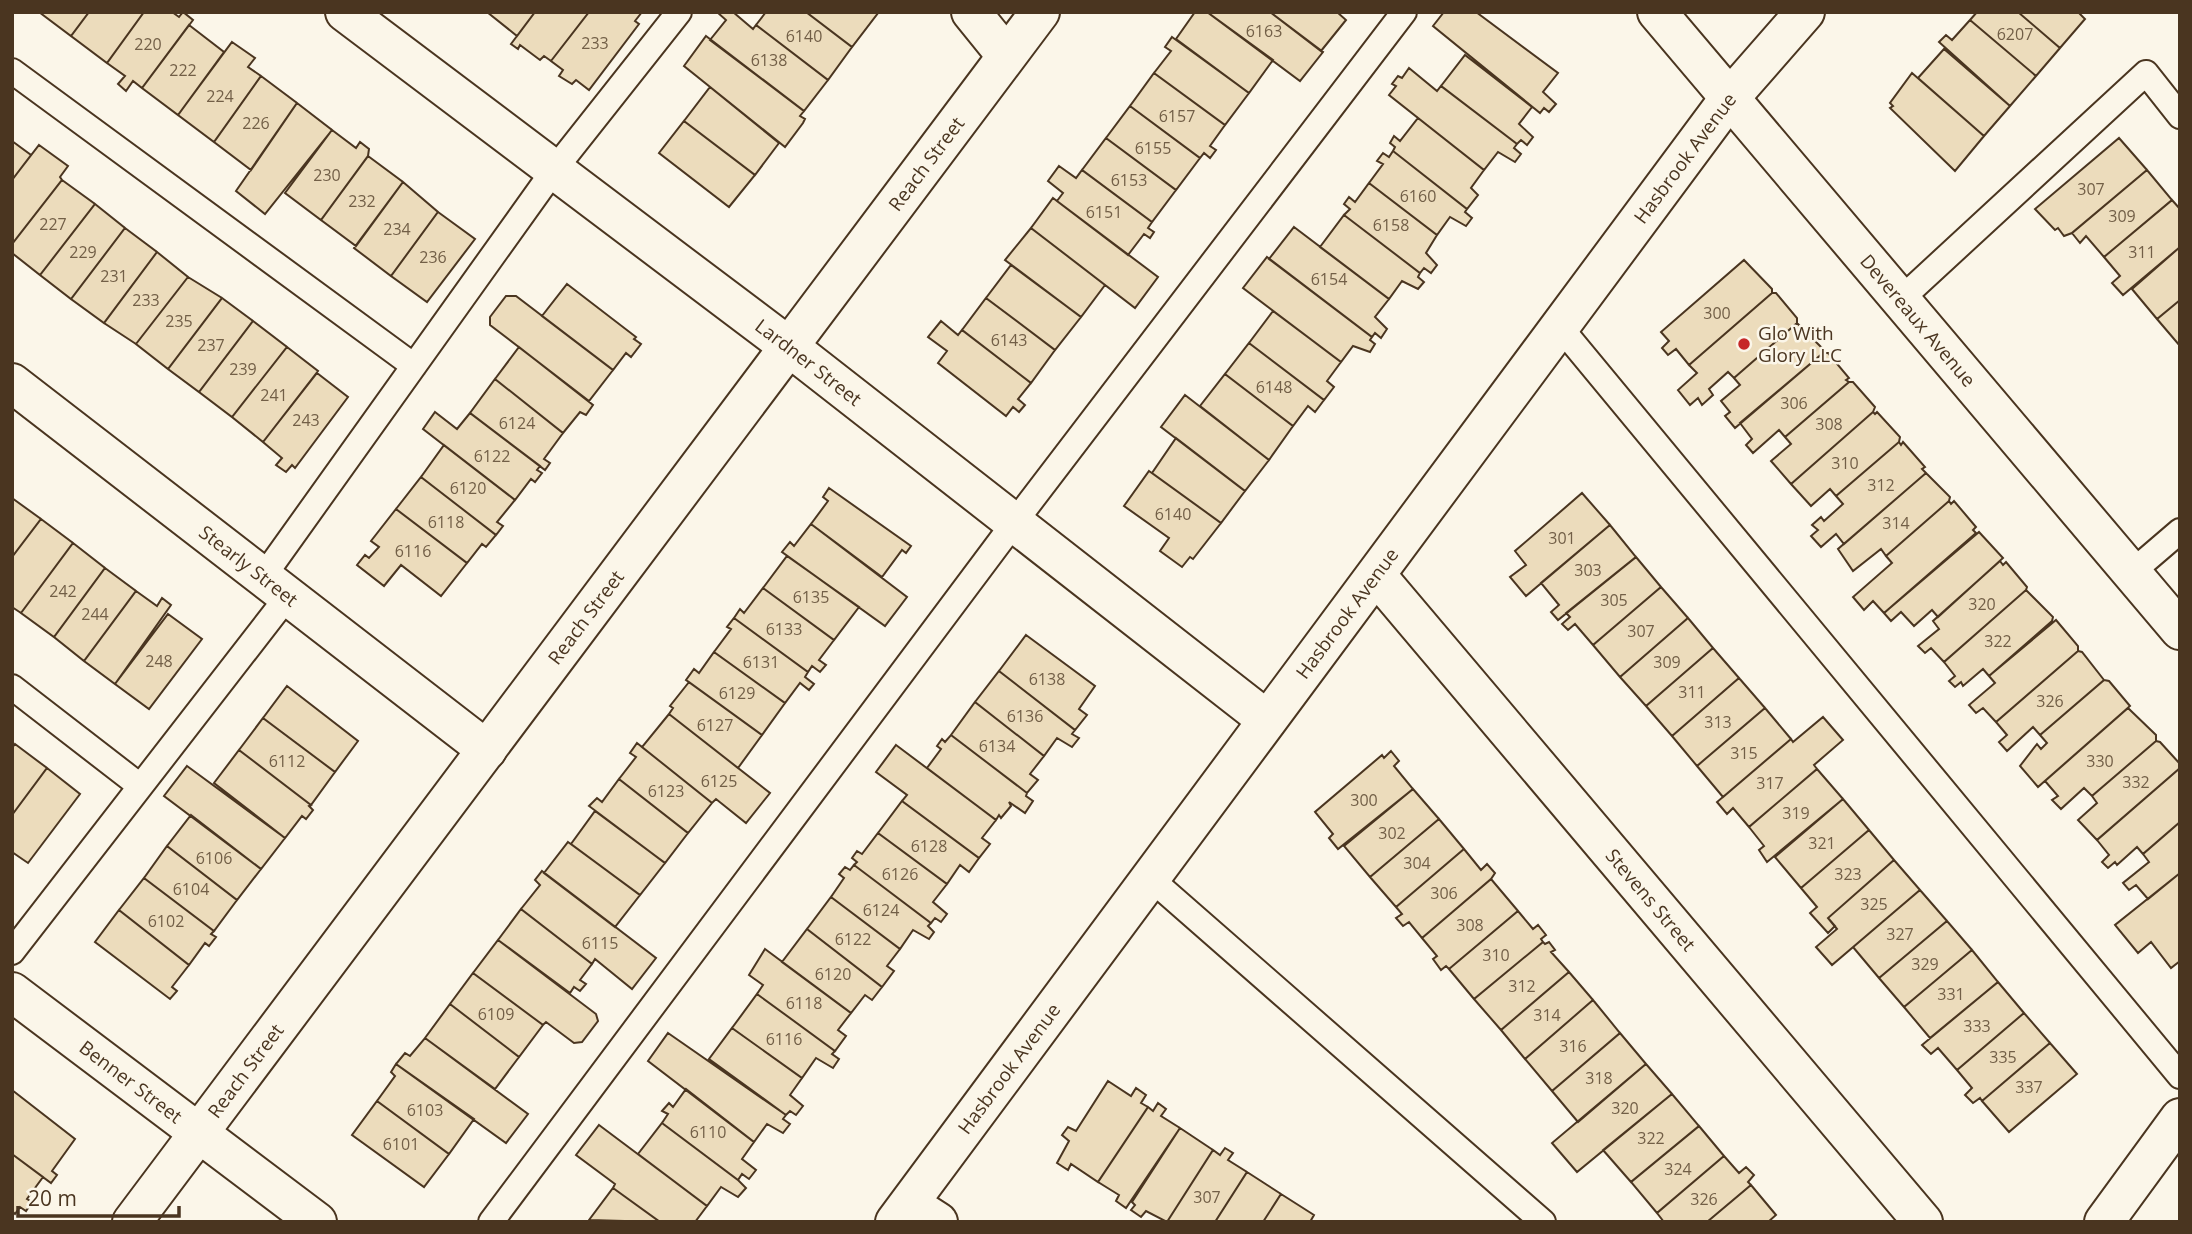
<svg xmlns="http://www.w3.org/2000/svg" width="2192" height="1234" font-family="'Open Sans',sans-serif">
<style>
.building{fill:#ecdcbc;stroke:#4a3520;stroke-width:2}
.lines{fill:none;stroke-linecap:round;stroke-linejoin:round}
.lane-casing{stroke:#4a3520;stroke-width:28}
.street-casing{stroke:#4a3520;stroke-width:42}
.secondary-casing{stroke:#4a3520;stroke-width:42}
.lane{stroke:#fbf6e9;stroke-width:24}
.street{stroke:#fbf6e9;stroke-width:38}
.secondary{stroke:#fbf6e9;stroke-width:38}
.poi-dot{fill:#c62828;stroke:#fbf6e9;stroke-width:2.5}
.labels{text-anchor:middle;dominant-baseline:central;stroke-width:5;stroke-linejoin:round;paint-order:stroke}
.number-label{font-size:16px;fill:#725f47}
.street-label{font-size:19px;fill:#4a3520;stroke:#fbf6e9}
.poi-label{font-size:19px;fill:#4a3520;stroke:#fbf6e9;text-anchor:start}
</style>
<rect width="100%" height="100%" fill="#fbf6e9"/>
<path class="building" d="M39 12H89L71 36Z
M89 12H144L107 63 71 36Z
M144 12H172L179 17 183 12 193 20 142 88 133 81 126 91 118 84 125 76 107 63Z
M487 12H535L517 36Z
M535 12H589L551 61 544 56 540 60 520 45 518 49 511 44Z
M589 12H642L635 21 639 24 589 90 576 80 572 84 559 76 563 70 551 61Z
M717 12H733L753 29 756 25 828 80 804 111 710 40 726 20Z
M766 12H806L852 47 828 80 756 25Z
M806 12H877L878 13 852 47Z
M1195 12H1207L1273 60 1249 93 1176 39Z
M1207 12H1270L1323 52 1300 81Z
M1270 12H1337L1346 20 1321 51Z
M1444 12H1476L1558 73 1543 92 1556 104 1549 112 1544 108 1540 113 1433 26Z
M1977 12H2018L2060 48 2036 76 1970 20Z
M2018 12H2078L2085 19 2060 48Z
M1970 20 2036 76 2010 106 1939 42 1946 35 1952 40Z
M189 25 224 52 178 115 142 88Z
M706 36 804 111 800 116 805 119 803 123 785 147 684 66Z
M1172 37 1249 93 1225 125 1154 73 1171 51 1165 47Z
M232 42 255 58 248 67 261 76 214 142 178 115Z
M1944 49 2010 106 1984 136 1918 78Z
M1465 55 1532 107 1519 124 1533 137 1527 145 1521 140 1517 144 1441 86Z
M1409 68 1437 91 1441 86 1517 144 1514 148 1521 154 1515 162 1498 152 1484 170 1389 95 1396 86 1392 84 1398 76 1402 78Z
M1154 73 1225 125 1210 146 1216 150 1210 158 1204 153 1200 158 1130 106Z
M1912 73 1984 136 1955 171 1890 108 1893 106 1890 103Z
M261 76 297 103 251 170 214 142Z
M710 87 779 143 755 175 684 121Z
M297 103 332 130 265 214 236 191Z
M1130 106 1200 158 1176 190 1106 138Z
M1418 118 1484 170 1471 188 1478 195 1467 209 1393 151 1395 147 1390 143 1394 136 1400 141Z
M684 121 755 175 729 207 659 153Z
M332 130 356 148 360 142 369 149 368 156 321 220 285 193Z
M1106 138 1176 190 1152 222 1082 170Z
M2119 138 2147 170 2072 233 2064 236 2058 228 2055 230 2035 209Z
M12 141 31 155 12 180Z
M39 145 68 166 60 177 62 180 12 244V180Z
M1393 151 1467 209 1465 212 1472 218 1466 226 1450 217 1437 235 1369 183 1383 164 1377 161 1383 153 1389 157Z
M368 156 403 182 356 246 321 220Z
M1059 166 1076 178 1082 170 1152 222 1148 228 1154 232 1150 238 1144 234 1128 255 1057 201 1063 193 1048 181Z
M2147 170 2172 200 2104 257 2086 236 2080 243 2072 233Z
M62 180 95 204 40 275 12 253V244Z
M403 182 438 212 391 276 354 248Z
M1369 183 1437 235 1426 253 1437 265 1431 273 1424 268 1420 273 1344 215 1350 209 1344 204 1349 197 1355 202Z
M1053 198 1158 277 1135 308 1031 228Z
M2172 200 2180 209V247L2123 295 2112 283 2120 276 2104 257Z
M95 204 125 228 71 299 40 275Z
M438 212 475 239 427 302 391 276Z
M1344 215 1420 273 1418 277 1424 282 1418 289 1402 281 1389 299 1320 247Z
M1294 227 1389 299 1375 317 1387 329 1381 338 1375 333 1372 337 1269 259Z
M125 228 157 252 104 323 71 299Z
M1031 228 1105 285 1081 317 1005 260Z
M2180 247V300L2157 319 2132 289Z
M157 252 188 277 136 344 104 323Z
M1267 257 1372 337 1370 340 1375 344 1370 352 1353 346 1341 362 1243 288Z
M1744 260 1772 289V293L1689 365 1676 349 1668 355 1662 348 1669 341 1661 332Z
M1011 265 1081 317 1055 350 986 298Z
M188 277 222 298 168 369 136 344Z
M567 284 636 337 634 339 641 344 631 357 626 353 613 370 542 316Z
M1772 293H1776L1797 318V323L1734 378 1728 372 1709 389 1713 395 1702 405 1698 398 1690 405 1678 390 1697 373 1689 365Z
M506 296H516L613 370 589 401 490 325V317Z
M222 298 253 321 199 392 168 369Z
M986 298 1055 350 1031 383 962 330Z
M2180 300V346L2157 319Z
M1273 311 1341 362 1327 381 1334 387 1324 400 1249 343Z
M253 321 287 347 232 417 199 392Z
M941 321 958 335 962 330 1031 383 1018 399 1025 405 1019 412 1013 407 1006 416 938 363 947 351 928 337Z
M1797 323 1823 349V353L1735 428 1725 416 1730 412 1721 401 1740 385 1734 378Z
M1249 343 1324 400 1315 412 1308 406 1293 426 1225 374Z
M287 347 318 371 263 442 232 417Z
M519 347 593 405 586 415 580 412 563 433 495 379Z
M1823 353H1828L1849 378 1846 380 1849 382 1785 437 1779 430 1753 453 1746 445 1752 439 1740 423Z
M317 373 348 397 295 468 292 465 286 472 276 465 282 458 263 442Z
M1225 374 1293 426 1269 460 1200 406Z
M495 379 563 433 544 459 550 463 545 470 470 413Z
M1849 382H1853L1875 407 1873 412 1791 484 1771 461 1791 444 1785 437Z
M1185 395 1269 460 1245 491 1161 427Z
M435 412 457 429 470 413 540 466 537 470 542 473 535 482 531 479 515 500 423 429Z
M1873 412 1875 414 1877 412 1900 437 1899 442 1836 496 1830 489 1811 506 1791 484Z
M1176 438 1245 491 1221 523 1152 473Z
M1899 442 1901 445 1903 442 1925 467 1922 469 1926 473 1844 544 1836 534 1821 547 1811 536 1818 530 1812 525 1821 517 1824 521 1843 504 1836 496Z
M444 445 515 500 497 522 503 526 496 535 421 477Z
M1149 471 1221 523 1193 559 1190 557 1182 567 1160 551 1169 538 1124 506Z
M1926 473 1950 497 1949 501 1886 556 1881 549 1853 571 1838 549Z
M421 477 496 535 486 547 482 544 467 563 396 509Z
M829 488 911 546 906 553 902 550 882 577 811 524 828 501 823 497Z
M1582 493 1610 525 1526 596 1510 577 1526 565 1515 551Z
M12 498 41 519 12 557Z
M1949 501 1951 504 1954 501 1976 527 1973 530 1976 533 1884 613 1873 601 1864 610 1853 597 1892 563 1886 556Z
M396 509 467 563 441 596 401 565 384 586 357 565 365 555 369 558 379 547 371 541Z
M41 519 73 543 21 613 12 607V557Z
M811 524 907 597 885 626 782 552 790 542 794 546Z
M1610 525 1636 557 1558 620 1551 612 1559 605 1541 583Z
M1979 532 2003 558 1938 617 1932 610 1914 626 1901 612 1891 621 1884 613Z
M73 543 105 568 54 637 21 613Z
M787 556 859 607 834 640 763 588Z
M1636 557 1661 587 1593 645 1575 624 1568 630 1562 624 1570 617 1566 613Z
M2000 561 2003 565 2006 562 2027 587 2026 590 1944 662 1931 648 1925 653 1918 646 1939 629 1933 621Z
M105 568 136 591 84 661 54 637Z
M1661 587 1688 618 1620 677 1593 645Z
M763 588 834 640 819 660 826 665 820 672 812 666 808 672 734 618 740 609 744 613Z
M2026 590 2053 617 2052 621 1989 676 1983 669 1963 686 1961 682 1955 687 1949 681 1955 676 1944 662Z
M136 591 157 606 162 598 171 605 115 684 84 661Z
M168 614 202 639 149 709 115 684Z
M734 618 808 672 805 677 814 684 809 690 800 683 785 703 714 652 731 629 727 627Z
M1688 618 1713 648 1646 706 1620 677Z
M2056 620 2078 646V651L1996 722 1983 708 1976 713 1969 705 1995 683 1989 676Z
M1026 635 1095 686 1079 709 1087 715 1075 730 999 671Z
M1713 648 1739 678 1672 736 1646 706Z
M2078 651 2082 652 2104 680 2040 735 2033 727 2007 751 1999 742 2007 735 1996 722Z
M714 652 785 703 762 735 686 680 694 669 699 673Z
M999 671 1075 730 1072 734 1079 738 1072 747 1057 738 1044 756 975 702Z
M1739 678 1765 708 1697 766 1672 736Z
M2104 680 2109 681 2130 706 2038 787 2020 766 2037 744 2041 749 2047 743 2040 735Z
M689 682 762 735 738 768 669 714 673 708 670 706Z
M287 686 358 741 335 772 263 718Z
M975 702 1044 756 1030 774 1038 780 1027 793 951 735Z
M1765 708 1791 739 1723 797 1697 766Z
M2128 708 2156 735V741L2092 796 2084 788 2061 809 2052 800 2058 796 2045 781Z
M669 714 770 793 746 823 716 799 712 803 642 747Z
M1823 717 1843 740 1814 765 1817 769 1749 827 1733 808 1727 814 1717 802 1791 739 1793 742Z
M263 718 335 772 311 805 239 750Z
M951 735 1027 793 1026 796 1033 801 1025 813 1009 802 1011 806 1001 818 999 815 996 820 927 768 941 749 937 746 942 739 945 742Z
M2156 741 2160 742 2180 764V768L2097 840 2078 820 2097 803 2092 796Z
M637 743 712 803 688 833 619 779 636 757 630 753Z
M15 744 47 768 12 815V748Z
M896 745 996 820 982 838 990 844 979 858 902 801 907 795 876 772Z
M239 750 311 805 309 806 313 810 306 819 302 816 285 838 214 783Z
M1391 751 1399 761 1394 766 1413 789 1338 849 1329 838 1333 834 1315 812 1382 755 1384 758Z
M187 766 285 838 261 869 164 796Z
M47 768 80 794 28 863 12 852V815Z
M2180 768V822L2143 854 2137 847 2117 865 2115 862 2108 868 2102 862 2109 855 2097 840Z
M1817 769 1843 799 1767 862 1759 850 1764 846 1749 827Z
M619 779 688 833 665 863 589 806 597 798 602 802Z
M1413 789 1439 819 1370 877 1344 846Z
M1843 799 1869 830 1801 888 1775 857Z
M902 801 979 858 969 872 960 865 947 884 878 833Z
M595 811 665 863 640 895 571 844Z
M191 815 261 869 237 900 167 846Z
M1439 819 1464 849 1396 907 1370 877Z
M2180 822V873L2148 899 2136 885 2129 890 2123 883 2149 862 2143 854Z
M1869 830 1894 860 1828 918 1835 926 1828 933 1810 913 1817 907 1801 888Z
M878 833 947 884 933 902 947 914 941 922 935 918 931 923 854 865 857 862 852 858 857 851 862 854Z
M568 842 640 895 615 927 544 873Z
M167 846 237 900 214 931 144 878Z
M1464 849 1481 870 1487 864 1495 873 1491 879 1422 938 1409 922 1403 926 1396 918 1402 914 1396 907Z
M1894 860 1920 890 1832 965 1816 947 1837 929 1828 918Z
M854 865 931 923 928 926 934 932 929 939 913 930 900 949 831 897 844 878 839 874 845 867 850 870Z
M542 871 656 958 632 989 595 959 592 964 521 909 540 885 535 880Z
M2180 873V961L2171 968 2151 942 2138 953 2115 925Z
M144 878 214 931 211 934 216 937 209 946 205 943 189 965 119 910Z
M1491 879 1518 911 1449 969 1446 966 1441 970 1433 959 1437 956 1422 938Z
M1920 890 1947 921 1879 978 1853 947Z
M831 897 900 949 887 966 894 971 882 987 807 929Z
M521 909 592 964 580 980 586 984 580 991 574 987 570 993 498 940Z
M119 910 189 965 172 987 177 991 170 999 95 942Z
M1518 911 1533 929 1538 925 1546 935 1541 939 1543 942 1474 999 1449 969Z
M1947 921 1972 950 1904 1007 1879 978Z
M807 929 882 987 872 1000 865 995 851 1013 782 962Z
M498 940 596 1014 598 1021 582 1042 574 1043 546 1022 543 1025 473 973Z
M1543 942 1545 944 1549 942 1555 950 1551 952 1569 972 1501 1030 1474 999Z
M765 949 851 1013 838 1030 846 1036 835 1051 757 994 763 985 749 975Z
M1972 950 1998 982 1930 1038 1904 1007Z
M1569 972 1593 1000 1525 1059 1501 1030Z
M473 973 543 1025 519 1057 450 1004Z
M1998 982 2024 1013 1957 1070 1938 1048 1931 1054 1922 1045Z
M757 994 835 1051 832 1054 839 1059 833 1068 816 1058 802 1078 732 1028Z
M1593 1000 1620 1033 1552 1091 1525 1059Z
M450 1004 519 1057 495 1089 425 1038Z
M2024 1013 2050 1043 1982 1101 1980 1098 1973 1103 1965 1095 1972 1088 1957 1070Z
M732 1028 802 1078 790 1095 803 1106 796 1115 790 1111 786 1115 709 1059Z
M668 1033 786 1115 783 1119 790 1124 783 1133 767 1124 754 1142 648 1061Z
M1620 1033 1646 1064 1578 1122 1552 1091Z
M425 1038 528 1114 506 1143 396 1064 405 1053 410 1056Z
M2050 1043 2077 1074 2009 1132 1982 1101Z
M396 1064 474 1119 449 1154 377 1101 395 1076 391 1072Z
M1646 1064 1672 1094 1577 1172 1552 1143Z
M1108 1081 1131 1096 1136 1088 1146 1095 1141 1103 1148 1107 1098 1182 1071 1164 1068 1170 1057 1163 1069 1141 1062 1135 1068 1127 1076 1131Z
M686 1089 754 1142 742 1159 756 1170 749 1179 742 1174 738 1180 662 1123 668 1114 662 1111 669 1103 673 1107Z
M12 1090 75 1139 52 1171 57 1175 51 1183 12 1154Z
M1672 1094 1699 1126 1631 1182 1603 1150Z
M377 1101 449 1154 424 1187 352 1135Z
M1158 1103 1166 1109 1161 1116 1180 1128 1126 1208 1116 1201 1119 1195 1098 1182 1148 1107 1153 1111Z
M662 1123 738 1180 746 1188 738 1197 721 1187 707 1206 638 1154Z
M599 1125 707 1206 695 1222H660L613 1188 615 1184 576 1155Z
M1699 1126 1724 1156 1657 1213 1631 1182Z
M1180 1128 1213 1150 1167 1222 1146 1211 1141 1217 1131 1210 1135 1205 1132 1202Z
M1225 1148 1233 1153 1228 1160 1247 1172 1215 1222H1167L1213 1150 1220 1155Z
M12 1154 43 1177 27 1199 32 1202 26 1211 20 1207 15 1214 12 1211Z
M1724 1156 1739 1173 1746 1167 1754 1175 1748 1182 1751 1185 1707 1222H1664L1657 1213Z
M1247 1172 1281 1194 1263 1222H1215Z
M1751 1185 1776 1215 1768 1222H1707Z
M613 1188 660 1222 589 1220Z
M1281 1194 1314 1215 1310 1222H1263Z"/>
<g class="lines">
<g class="lane-casing">
<path id="lane" d="M12 71 414 366
M1899 301 2146 73 2180 116
M1560 327 2180 1076
M2131 573 2180 531
M263 577 554 170 679 12
M12 687 140 786
M1150 878 1543 1222
M12 952 288 596
M491 1222 1014 523 1404 12"/>
</g>
<g class="street-casing">
<g id="street">
<path id="s1" d="M345 12 788 346 1267 720"/>
<path d="M971 12 1005 54"/>
<path id="s2" d="M12 383 487 750"/>
<path id="s3" d="M1377 576 1923 1222"/>
<path id="s4" d="M12 992 317 1222"/>
<path d="M910 1204 938 1222"/>
<path id="s5" d="M132 1222 1040 12"/>
<path id="s6" d="M895 1222 1728 100 1805 12"/>
<path d="M2104 1222 2180 1118"/>
</g>
</g>
<g class="secondary-casing">
<g id="secondary">
<path id="s7" d="M1657 12 2180 630"/>
</g>
</g>
<use href="#lane" class="lane"/>
<use href="#street" class="street"/>
<use href="#secondary" class="secondary"/>
</g>
<circle class="poi-dot" cx="1744" cy="344" r="7"/>
<g class="labels">
<g class="number-label">
<text x="1264" y="31">6163</text>
<text x="2015" y="34">6207</text>
<text x="804" y="36">6140</text>
<text x="595" y="43">233</text>
<text x="148" y="44">220</text>
<text x="769" y="60">6138</text>
<text x="183" y="70">222</text>
<text x="220" y="96">224</text>
<text x="1177" y="116">6157</text>
<text x="256" y="123">226</text>
<text x="1153" y="148">6155</text>
<text x="327" y="175">230</text>
<text x="1129" y="180">6153</text>
<text x="2091" y="189">307</text>
<text x="1418" y="196">6160</text>
<text x="362" y="201">232</text>
<text x="1104" y="212">6151</text>
<text x="2122" y="216">309</text>
<text x="53" y="224">227</text>
<text x="1391" y="225">6158</text>
<text x="397" y="229">234</text>
<text x="83" y="252">229</text>
<text x="2142" y="252">311</text>
<text x="433" y="257">236</text>
<text x="114" y="276">231</text>
<text x="1329" y="279">6154</text>
<text x="146" y="300">233</text>
<text x="1717" y="313">300</text>
<text x="179" y="321">235</text>
<text x="1009" y="340">6143</text>
<text x="211" y="345">237</text>
<text x="243" y="369">239</text>
<text x="1274" y="387">6148</text>
<text x="274" y="395">241</text>
<text x="1794" y="403">306</text>
<text x="306" y="420">243</text>
<text x="517" y="423">6124</text>
<text x="1829" y="424">308</text>
<text x="492" y="456">6122</text>
<text x="1845" y="463">310</text>
<text x="1881" y="485">312</text>
<text x="468" y="488">6120</text>
<text x="1173" y="514">6140</text>
<text x="446" y="522">6118</text>
<text x="1896" y="523">314</text>
<text x="1562" y="538">301</text>
<text x="413" y="551">6116</text>
<text x="1588" y="570">303</text>
<text x="63" y="591">242</text>
<text x="811" y="597">6135</text>
<text x="1614" y="600">305</text>
<text x="1982" y="604">320</text>
<text x="95" y="614">244</text>
<text x="784" y="629">6133</text>
<text x="1641" y="631">307</text>
<text x="1998" y="641">322</text>
<text x="159" y="661">248</text>
<text x="761" y="662">6131</text>
<text x="1667" y="662">309</text>
<text x="1047" y="679">6138</text>
<text x="1692" y="692">311</text>
<text x="737" y="693">6129</text>
<text x="2050" y="701">326</text>
<text x="1025" y="716">6136</text>
<text x="1718" y="722">313</text>
<text x="715" y="725">6127</text>
<text x="997" y="746">6134</text>
<text x="1744" y="753">315</text>
<text x="287" y="761">6112</text>
<text x="2100" y="761">330</text>
<text x="719" y="781">6125</text>
<text x="2136" y="782">332</text>
<text x="1770" y="783">317</text>
<text x="666" y="791">6123</text>
<text x="1364" y="800">300</text>
<text x="1796" y="813">319</text>
<text x="1392" y="833">302</text>
<text x="1822" y="843">321</text>
<text x="929" y="846">6128</text>
<text x="214" y="858">6106</text>
<text x="1417" y="863">304</text>
<text x="900" y="874">6126</text>
<text x="1848" y="874">323</text>
<text x="191" y="889">6104</text>
<text x="1444" y="893">306</text>
<text x="1874" y="904">325</text>
<text x="881" y="910">6124</text>
<text x="166" y="921">6102</text>
<text x="1470" y="925">308</text>
<text x="1900" y="934">327</text>
<text x="853" y="939">6122</text>
<text x="600" y="943">6115</text>
<text x="1496" y="955">310</text>
<text x="1925" y="964">329</text>
<text x="833" y="974">6120</text>
<text x="1522" y="986">312</text>
<text x="1951" y="994">331</text>
<text x="804" y="1003">6118</text>
<text x="496" y="1014">6109</text>
<text x="1547" y="1015">314</text>
<text x="1977" y="1026">333</text>
<text x="784" y="1039">6116</text>
<text x="1573" y="1046">316</text>
<text x="2003" y="1057">335</text>
<text x="1599" y="1078">318</text>
<text x="2029" y="1087">337</text>
<text x="1625" y="1108">320</text>
<text x="425" y="1110">6103</text>
<text x="708" y="1132">6110</text>
<text x="1651" y="1138">322</text>
<text x="401" y="1144">6101</text>
<text x="1678" y="1169">324</text>
<text x="1207" y="1197">307</text>
<text x="1704" y="1199">326</text>
</g>
<g class="street-label">
<text stroke="none"><textPath href="#s6" startOffset="1325">Hasbrook Avenue</textPath></text>
<text stroke="none"><textPath href="#s5" startOffset="1323">Reach Street</textPath></text>
<text stroke="none"><textPath href="#s7" startOffset="404">Devereaux Avenue</textPath></text>
<text stroke="none"><textPath href="#s1" startOffset="581">Lardner Street</textPath></text>
<text stroke="none"><textPath href="#s2" startOffset="299">Stearly Street</textPath></text>
<text stroke="none"><textPath href="#s6" startOffset="758">Hasbrook Avenue</textPath></text>
<text stroke="none"><textPath href="#s5" startOffset="756">Reach Street</textPath></text>
<text stroke="none"><textPath href="#s3" startOffset="424">Stevens Street</textPath></text>
<text stroke="none"><textPath href="#s5" startOffset="189">Reach Street</textPath></text>
<text stroke="none"><textPath href="#s6" startOffset="191">Hasbrook Avenue</textPath></text>
<text stroke="none"><textPath href="#s4" startOffset="149">Benner Street</textPath></text>
</g>
<g class="poi-label">
<text x="1758" y="333">Glo With<tspan x="1758" dy="22">Glory LLC</tspan></text>
</g>
</g>
<rect width="2192" height="1234" fill="none" stroke="#4a3520" stroke-width="28"/>
<path d="M18 1206v10h161v-10" fill="none" stroke="#4a3520" stroke-width="3.5"/>
<text x="28" y="1206" font-size="21" fill="#4a3520" stroke="#fbf6e9" stroke-width="5" paint-order="stroke">20 m</text>
</svg>
